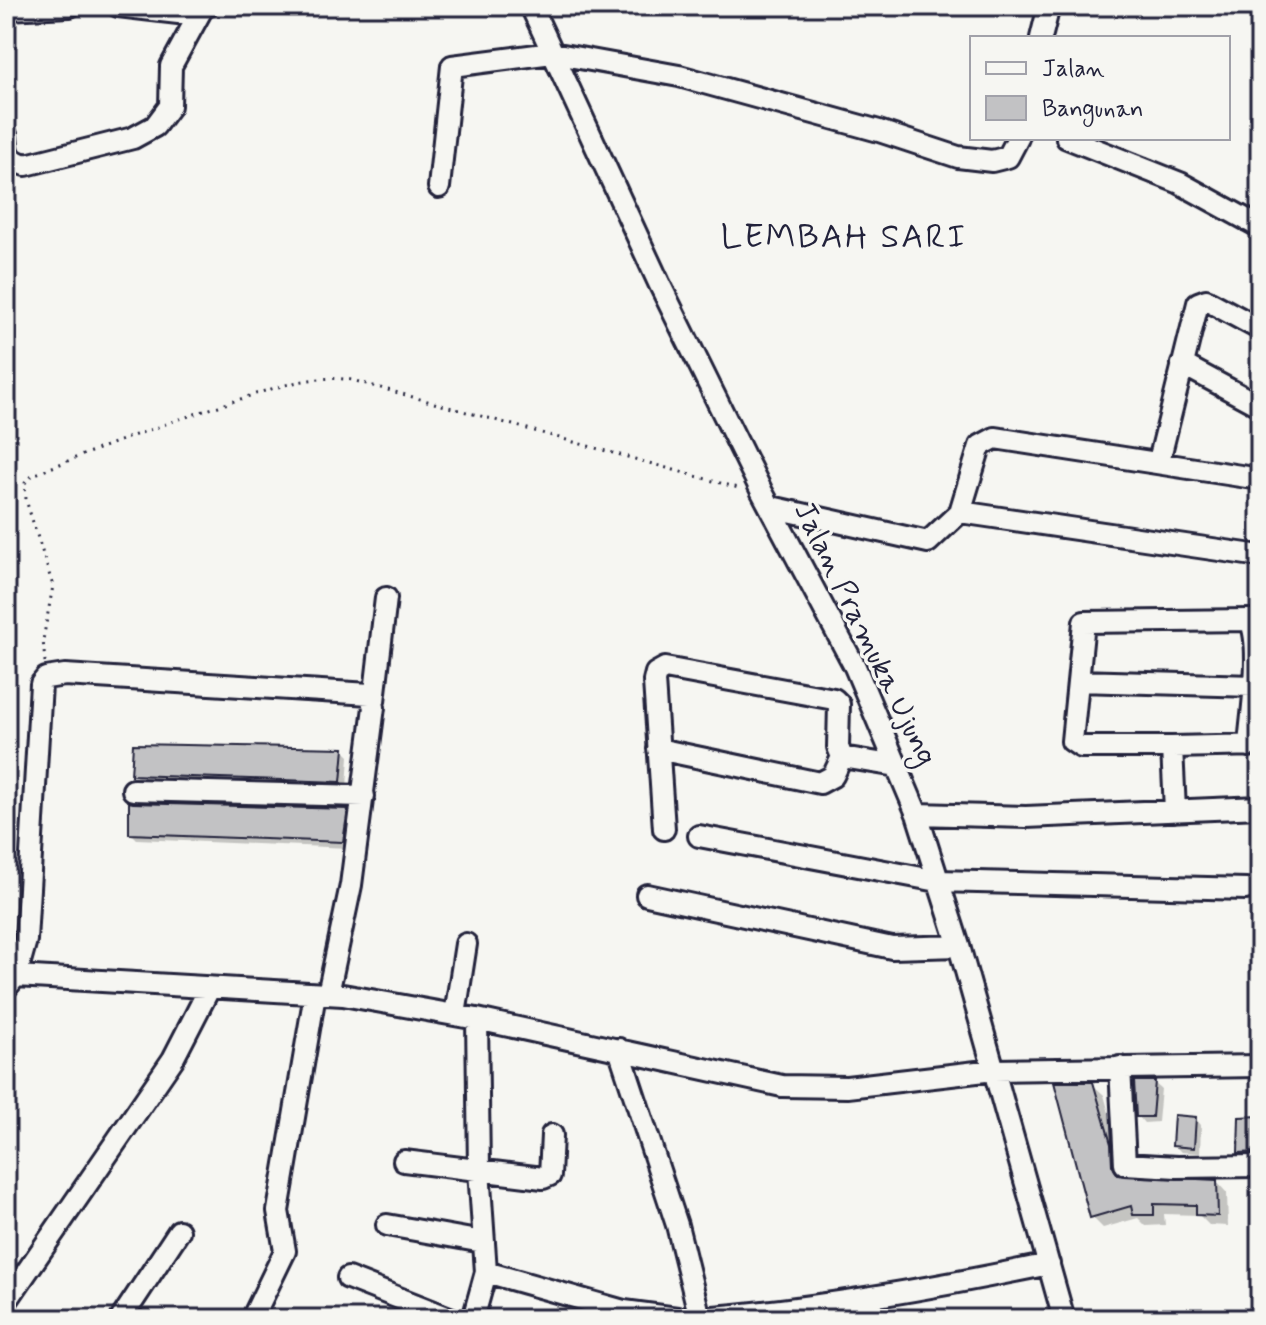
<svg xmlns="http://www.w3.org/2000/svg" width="1266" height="1325" font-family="Mynerve,sans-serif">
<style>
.shadow{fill:#0003}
.building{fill:#c2c2c4;stroke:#22223b;stroke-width:2}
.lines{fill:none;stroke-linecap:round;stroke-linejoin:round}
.minor-casing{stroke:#22223b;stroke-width:26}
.path{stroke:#22223b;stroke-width:3;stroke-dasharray:2 6;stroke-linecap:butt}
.minor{stroke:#f6f6f2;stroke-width:20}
.labels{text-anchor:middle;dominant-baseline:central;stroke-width:7;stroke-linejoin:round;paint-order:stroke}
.street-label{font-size:30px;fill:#22223b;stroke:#f6f6f2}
.quarter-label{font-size:34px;letter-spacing:2px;fill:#22223b;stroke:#f6f6f2}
</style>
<rect width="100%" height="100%" fill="#f6f6f2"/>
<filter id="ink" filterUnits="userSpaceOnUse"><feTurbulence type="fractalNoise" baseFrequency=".0125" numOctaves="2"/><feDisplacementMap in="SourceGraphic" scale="16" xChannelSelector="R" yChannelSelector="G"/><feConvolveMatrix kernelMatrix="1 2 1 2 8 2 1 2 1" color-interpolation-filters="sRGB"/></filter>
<g filter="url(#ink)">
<path class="shadow" d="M343 750 349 756 347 788 140 780 133 774Z
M347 811 353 817 349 848 137 839 131 833Z
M1154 1083 1161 1089 1158 1122 1144 1123 1138 1116Z
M1092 1084 1104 1095 1121 1156 1122 1178 1216 1181 1227 1193 1228 1226 1209 1225 1199 1215 1164 1214 1165 1225 1146 1226 1138 1218 1103 1228 1092 1217Z
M1195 1118 1201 1125 1200 1153 1181 1152 1174 1145Z
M1260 1118V1158H1246L1240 1152Z"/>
<path class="building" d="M133 744 344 748 341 782 131 775Z
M129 802 133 803 348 809 343 842 129 834Z
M1134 1081H1155L1152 1117H1136Z
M1054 1082H1093L1111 1144 1112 1165 1118 1175 1217 1180 1218 1216 1196 1215V1205L1154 1204V1215H1133L1131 1206 1090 1218Z
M1174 1115 1196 1117 1194 1148 1172 1146Z
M1260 1116V1152L1238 1153 1239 1117Z"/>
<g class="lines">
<g class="minor-casing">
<path id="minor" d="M118 6 187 14 207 6
M531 6 659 283 762 492 855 667 917 814 959 946 1064 1319
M6 9 70 6
M1041 38 1049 6
M6 135C7 153 8 160 26 165L133 138 155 126 170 106 171 66 201 11
M1067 138 1180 183 1260 227
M439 187 452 66 552 53 679 76 879 131 958 157 992 161 1008 157 1018 138
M1182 364 1260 406
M1159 461 1198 303 1206 300 1260 329
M771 507 928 542 960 512 1260 556
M960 512 980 446 995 438 1260 479
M1078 681 1254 686
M374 701 386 598
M1172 747H1081L1072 741 1084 622 1250 620C1263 647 1251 715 1249 746
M658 749 820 783 833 776 842 757
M133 790 364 796
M1175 811 1172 747 1260 745
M917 814 1026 817 1260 807
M664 829 654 681 656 673 665 668 834 699 839 704 838 747 842 757 897 766
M699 836 938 881 1246 889
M647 895 892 948 959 946
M16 976 343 995 477 1019 782 1086 847 1087 994 1070 1260 1066
M6 988 16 976 26 940 41 684 46 678 65 675 370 694 374 707 351 885 328 994
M455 1015 466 944
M477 1019 479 1170 486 1272
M619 1049 677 1225 700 1318
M1120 1067 1125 1164 1177 1167 1260 1166
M404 1161 543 1178 550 1175 552 1135
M387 1225 483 1242
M348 1278 452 1319
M6 1302 173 1059 209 989
M121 1319 179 1231
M252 1319 285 1251 278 1211 315 994
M473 1319 486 1272 624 1311 685 1319
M690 1319C811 1310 930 1289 1049 1264"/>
</g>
<path class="path" d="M45 662 43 640 53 586 26 500 25 483 33 475C96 449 160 425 225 404 267 391 307 373 352 380L742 489"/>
<use href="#minor" class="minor"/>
</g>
</g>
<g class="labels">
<g class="street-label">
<text transform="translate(865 634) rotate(64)">Jalan Pramuka Ujung</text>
</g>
<g class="quarter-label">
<text x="844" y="237">LEMBAH SARI</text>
</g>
</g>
<rect width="1266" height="1325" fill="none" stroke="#f6f6f2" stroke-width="32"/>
<rect x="16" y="16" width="1234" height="1293" fill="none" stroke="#22223b" stroke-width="3" filter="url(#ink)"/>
<rect x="970" y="36" width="260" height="104" fill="#f6f6f2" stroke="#a1a1a9" stroke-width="2"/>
<rect x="986" y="62" width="40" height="12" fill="#f6f6f2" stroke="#a1a1a9" stroke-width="2"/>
<text x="1042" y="76" font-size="24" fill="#22223b">Jalan</text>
<rect x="986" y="96" width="40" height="24" fill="#c2c2c4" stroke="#a1a1a9" stroke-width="2"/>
<text x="1042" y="116" font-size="24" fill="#22223b">Bangunan</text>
</svg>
